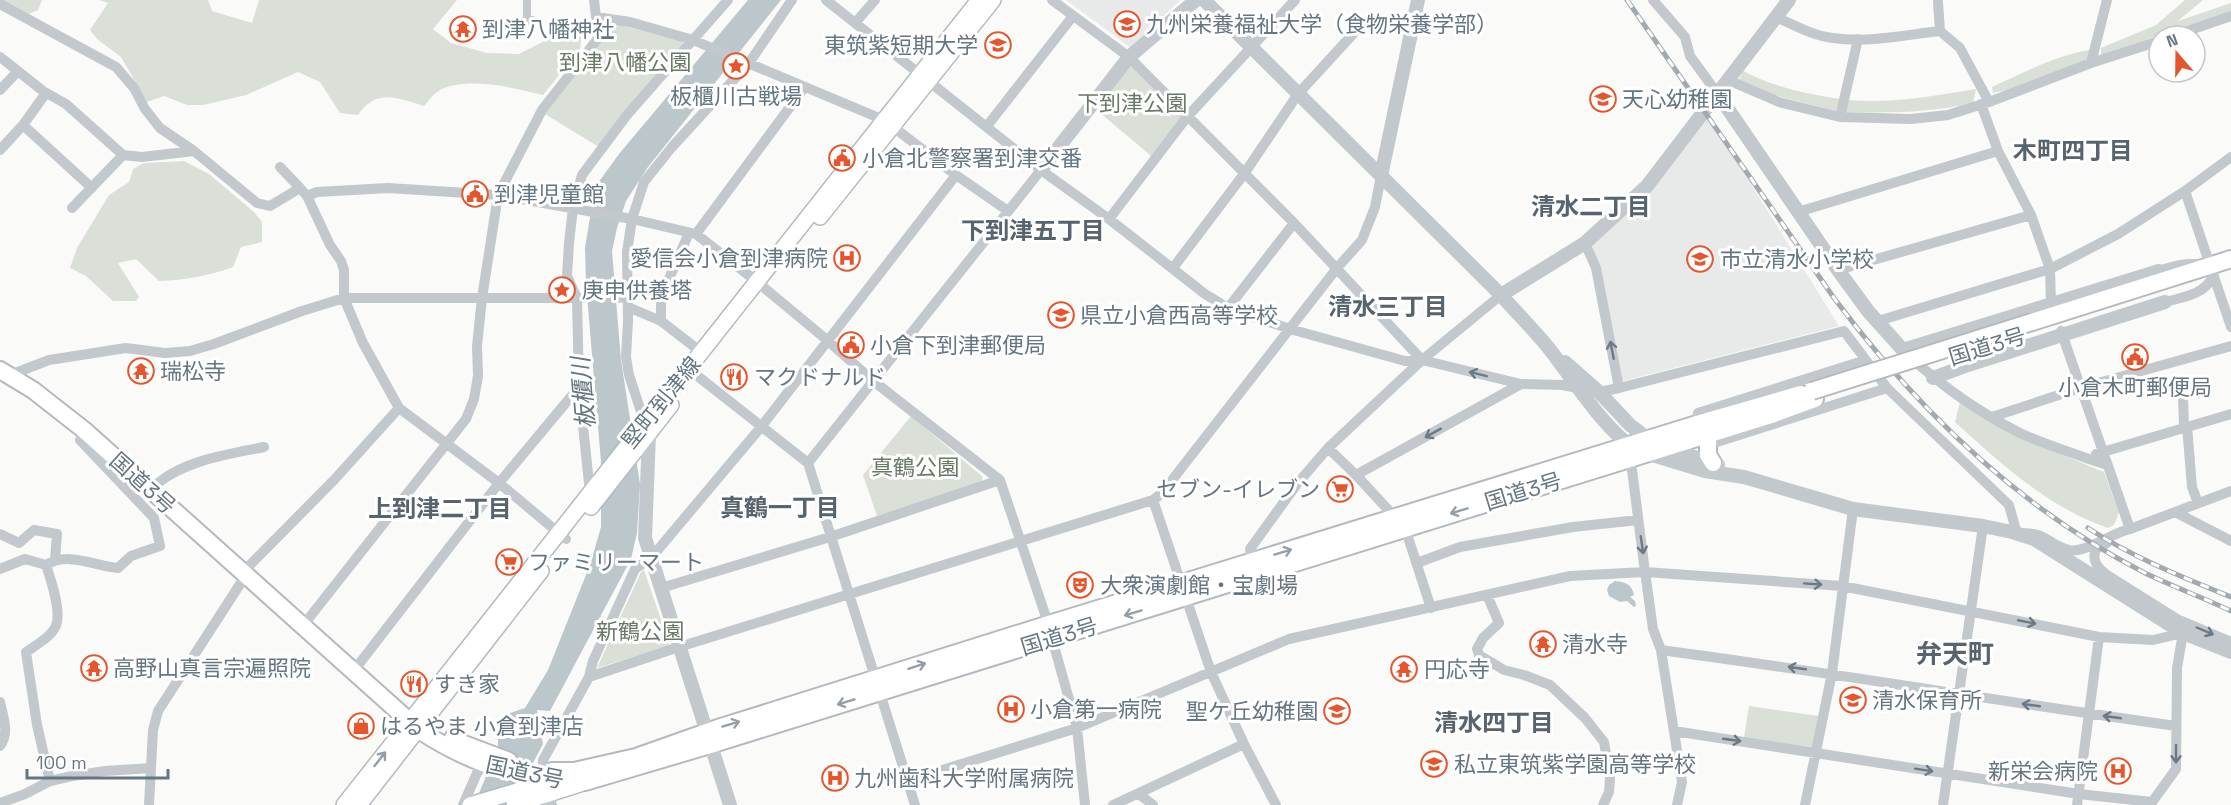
<svg xmlns="http://www.w3.org/2000/svg" width="2231" height="805" font-family="'Space Grotesk','Noto Sans JP',sans-serif">
<style>
.built{fill:#e8e9e9}
.green{fill:#dadfd7}
.water{fill:#bbc7cb}
.lines{fill:none;stroke-linecap:round;stroke-linejoin:round}
.secondary-casing{stroke:#b3babf;stroke-width:18}
.trunk-casing{stroke:#b4b9bd;stroke-width:20}
.pedestrian{stroke:#c3c8cc;stroke-width:8}
.minor{stroke:#c3c8cc;stroke-width:10}
.tertiary{stroke:#c3c8cc;stroke-width:14}
.secondary{stroke:#fff;stroke-width:15}
.trunk{stroke:#fff;stroke-width:16}
.rail-casing{stroke:#a2aab0;stroke-width:5}
.rail{stroke:#fff;stroke-width:3;stroke-dasharray:9;stroke-linecap:butt}
.trunk-bridge-casing{stroke:#b4b9bd;stroke-width:20;stroke-linecap:butt}
.trunk-bridge{stroke:#fff;stroke-width:16}
.oneway{stroke:#6a7a87}
.oneway2{stroke:#939fa8}
.labels{text-anchor:middle;dominant-baseline:central;stroke-width:6;stroke-linejoin:round;paint-order:stroke}
.poi-label{font-size:22px;fill:#657683;stroke:#fff;text-anchor:start}
.park-label{font-size:22px;fill:#687a64;stroke:#fff}
.street-label{font-size:22px;fill:#657683;stroke:#fff}
.neighbourhood-label{font-size:24px;font-weight:bold;fill:#57646e;stroke:#fff}
.water-label{font-size:24px;font-style:italic;fill:#60757c;stroke:#fff}
.quarter-label{font-size:26px;font-weight:bold;fill:#57646e;stroke:#fff}
</style>
<rect width="100%" height="100%" fill="#fafaf8"/>
<path class="built" d="M1066 0H1180L1131 48Z
M1709 116 1839 326 1623 381 1592 244Z"/>
<path class="green" d="M2 0H42L38 10 28 14Z
M99 0H208L212 11 252 23 259 0H457L433 29 451 43 487 53 519 54 566 30 583 25 580 49 543 95C516 88 462 75 437 92 432 95 428 102 424 106 396 98 377 88 358 115L340 113 320 82 298 72 246 95 203 105H187L164 96 147 102 121 57 97 39 90 30 108 3Z
M2185 0H2203L2178 21 2231 3V11L2101 55V48L2156 25Z
M617 24 683 42 681 49 599 147 545 114 613 25Z
M2090 50 2088 60 2011 89 1993 93 1992 87C2023 73 2056 55 2090 50Z
M1129 60 1187 121 1156 160 1093 107Z
M1743 71C1774 87 1806 94 1840 99L1836 111 1763 92 1739 80Z
M1976 89 1973 103C1930 113 1888 113 1845 112L1848 100C1891 104 1933 96 1976 89Z
M184 161 209 174 254 212 262 222V242L241 247 233 267C209 276 185 280 159 281L136 259 118 263 139 297 136 301H113L86 276 70 268 77 248 109 195 129 182 133 169 144 163Z
M1960 402 2016 436 2104 472 2119 512 2114 525 2108 528C2048 507 2002 465 1955 422Z
M911 416 983 477 981 483 877 516 863 475Z
M644 570 670 646 597 668 641 572Z
M1749 706 1819 716 1815 745 1811 747 1744 738Z"/>
<path class="water" d="M748 0H781L648 167 626 201 617 228 612 251 621 360 640 484 637 533 631 559 550 711 537 710 543 744 511 805H474L498 748V739L510 713 525 708 548 670 590 565 601 527V462L586 283 585 248 595 187 619 154Z
M1615 581C1625 582 1632 584 1634 595L1630 597 1635 601 1636 606 1634 607 1627 601 1620 602 1609 596 1607 590 1609 585Z"/>
<g class="lines">
<g class="secondary-casing">
<path id="secondary" d="M820 217 993 0
M591 507 671 405
M344 805 979 0
M359 805 541 571
M470 805 514 792 548 779
M514 805 580 784"/>
</g>
<g class="trunk-casing">
<path id="trunk" d="M2032 322 2231 259
M0 370 33 390 84 430 419 730C469 763 525 782 585 782L710 745 1774 414 1815 399
M1708 434V455L1713 463
M453 738 464 744 509 761
M552 771H574L636 757 718 728 1049 624 1697 424 1801 394"/>
</g>
<path class="pedestrian" d="M527 21V0
M488 27 532 20
M584 298H616"/>
<path class="minor" d="M594 0 596 17 630 22 693 40 884 120 956 175 1008 211
M826 0 1041 170 1109 219 1205 294 1228 308 1290 329 1405 361 1422 360
M1052 0 1129 57 1294 223 1422 360
M1653 0 1685 37 1690 56 1717 93
M1938 2 1940 31 1960 48 1989 102
M0 4 116 67 134 88 145 109 160 128 194 151 257 203 270 206 300 188 307 196 330 245 341 261 344 270V298L363 343 399 408 499 483 566 539
M1776 17C1794 25 1813 36 1833 38 1868 43 1905 35 1940 31
M855 23 875 0
M2173 36 2231 16
M0 57 43 91 66 104 123 155 142 157 194 151
M2091 63 2107 0
M1728 80 1779 102 1840 117 1911 119 1948 115 1989 102 2091 63 2159 41
M0 90 18 71
M1981 104 1998 151 2031 215 2050 269 2051 304 2053 310
M1840 117 1858 39
M23 125 92 188
M987 126 1073 16
M0 150 23 125 46 93
M280 167 300 188
M2185 191 2231 327
M307 196 317 192 388 188 498 195 632 219 696 234 756 281 827 340 872 380 1000 480 1046 617 1077 728 1085 805
M72 208 123 155
M1798 212 1998 151
M1109 219 1187 117 1295 0
M696 234 804 88
M1585 243 1596 268 1619 388 1599 392
M1173 268 1244 174 1298 94 1363 23
M1838 270 2031 215
M2159 271C2174 266 2187 262 2203 265
M1501 295 1422 360 1521 384 1563 385 1577 388
M616 298 628 297
M2165 302C2184 297 2203 295 2213 277
M628 307 661 321V297L689 233
M1228 308 1294 223
M661 321 701 352
M1878 321 2050 269 2118 234 2185 191 2231 157
M2061 331 2130 529
M1909 356C1942 386 1980 413 2020 433 2048 446 2078 455 2107 465
M695 374 808 463 915 805
M10 375 49 360 126 348 165 353 190 351 214 344 302 311 344 298H584
M1619 388 1844 331 1887 388 2009 505 2017 534C2045 530 2048 545 2069 550 2085 554 2113 532 2130 529L2231 491
M2183 397 2184 426
M1992 417 2080 388 2231 346
M1697 424 1698 413 1866 360
M2187 426 2192 487 2198 503
M646 427 629 375 626 357 628 321 627 252 632 219 644 182 672 147 749 63 792 0
M1708 434 1717 442 1887 388
M1328 448 1356 475 1405 528 1431 608
M1630 454 1645 572 1842 586 2099 637 2153 640 2183 633 2177 668 2176 769 2150 805
M2096 454 2231 414
M808 463 1041 170
M1356 475 1521 384
M158 483C186 460 229 454 264 447
M592 496 590 493 579 387 577 298 567 276 569 243 573 208 582 175 627 115 728 0
M1153 500 1211 672 1244 744 1276 805
M2175 512 2231 541
M0 534 19 543 34 530 57 534 55 559
M2107 543 2096 549C2091 561 2098 568 2107 575L2177 619 2231 642
M1252 561 1250 549 1297 484 1328 448 1422 360
M1417 563 1460 547 1573 527 1638 520
M46 565C51 580 60 607 57 622 55 635 36 645 26 652L37 725 50 781
M250 565 334 480 399 408
M0 569 25 559 46 565C68 551 95 566 118 568L131 556 160 546 154 518 80 440 84 430
M661 588 830 537 1000 480
M1487 595 1499 623 1483 638 1477 649 1479 655 1504 670 1524 675 1550 685 1585 718 1604 742 1610 778 1609 792 1603 805
M309 618 466 419 474 399 478 376 477 346 482 298 498 195 542 110 603 32 611 19
M1661 650C1833 673 2004 702 2176 726
M359 664 499 483 579 387
M589 677 679 647 1153 500 1162 493 1337 268 1362 240 1375 207 1381 176
M0 702C3 717 10 733 0 746
M1674 731 2079 794 2152 802
M907 781 1077 728 1289 639 1570 576 1645 572 1653 629 1661 650 1682 782 1677 805
M1139 794 1153 805
M0 803 25 794 50 781 72 776 105 771 151 768
M149 805 153 730 158 711 246 575
M463 805 481 764
M552 805 543 780V760L589 677 593 661 635 569 651 558 761 427 956 175
M1113 805 1244 744
M1805 805 1832 673 1853 509
M1943 805 1983 526
M2077 805 2099 637"/>
<path class="tertiary" d="M1204 0 1501 295C1516 312 1532 328 1547 346 1572 377 1603 429 1636 450L1705 471 1744 477 1853 509 1983 526 2012 532 2034 539 2183 633 2231 652
M1717 93 1838 270 1868 311 1903 350 2159 271
M1041 170 1129 57 1196 0
M1381 176 1418 0
M1501 295 1585 243 1647 186 1789 0
M1565 362 1599 392 1630 425 1655 444 1718 465
M1933 378 1968 365 2165 302
M649 434 645 538 730 805"/>
<use href="#secondary" class="secondary"/>
<use href="#trunk" class="trunk"/>
<g class="rail-casing">
<path id="rail" d="M1627 0 1834 298C1917 409 2019 508 2143 572 2171 586 2202 597 2231 611
M2088 528C2132 557 2182 577 2231 597"/>
</g>
<use href="#rail" class="rail"/>
<g class="trunk-bridge-casing">
<path id="trunk-bridge" d="M1812 391 2032 322"/>
</g>
<use href="#trunk-bridge" class="trunk-bridge"/>
</g>
<defs><path id="oneway-shaft" d="M-6 0H5M1.5-3L5.5 0L1.5 3" fill="none" stroke-width="1.6" stroke-linecap="round" stroke-linejoin="round" transform="scale(1.5)"/></defs>
<g class="oneway">
<use href="#oneway-shaft" transform="translate(1612 350) rotate(-101)"/>
<use href="#oneway-shaft" transform="translate(1478 374) rotate(-166)"/>
<use href="#oneway-shaft" transform="translate(1433 433) rotate(151)"/>
<use href="#oneway-shaft" transform="translate(1642 545) rotate(82)"/>
<use href="#oneway-shaft" transform="translate(1813 584) rotate(4)"/>
<use href="#oneway-shaft" transform="translate(2027 622) rotate(11)"/>
<use href="#oneway-shaft" transform="translate(2205 631) rotate(23)"/>
<use href="#oneway-shaft" transform="translate(1797 668) rotate(-172)"/>
<use href="#oneway-shaft" transform="translate(2031 705) rotate(-172)"/>
<use href="#oneway-shaft" transform="translate(2112 717) rotate(-172)"/>
<use href="#oneway-shaft" transform="translate(1732 740) rotate(8)"/>
<use href="#oneway-shaft" transform="translate(2176 754) rotate(90)"/>
<use href="#oneway-shaft" transform="translate(1924 770) rotate(9)"/>
</g>
<g class="oneway2">
<use href="#oneway-shaft" transform="translate(1459 511) rotate(163)"/>
<use href="#oneway-shaft" transform="translate(1283 552) rotate(-17)"/>
<use href="#oneway-shaft" transform="translate(1133 613) rotate(163)"/>
<use href="#oneway-shaft" transform="translate(917 666) rotate(-18)"/>
<use href="#oneway-shaft" transform="translate(846 702) rotate(163)"/>
<use href="#oneway-shaft" transform="translate(731 724) rotate(-17)"/>
<use href="#oneway-shaft" transform="translate(380 759) rotate(-52)"/>
</g>
<defs>
<g id="university-ring" transform="scale(1.35)"><circle r="9.5" fill="#fff" stroke="#e4572e" stroke-width="1.5"/><path d="M0-5L7-2L0 1L-7-2ZM-4 1L0 2.5L4 1V4Q0 6-4 4Z" fill="#e4572e"/></g>
<g id="temple-ring" transform="scale(1.35)"><circle r="9.5" fill="#fff" stroke="#e4572e" stroke-width="1.5"/><path d="M0-6L5-2H3V0L6.5 2.5H4V6H1.5V3h-3V6H-4V2.5H-6.5L-3 0V-2H-5Z" fill="#e4572e"/></g>
<g id="sight-ring" transform="scale(1.35)"><circle r="9.5" fill="#fff" stroke="#e4572e" stroke-width="1.5"/><path d="M0-6L1.8-2.2L6-1.7L2.9 1.2L3.7 5.4L0 3.3L-3.7 5.4L-2.9 1.2L-6-1.7L-1.8-2.2Z" fill="#e4572e"/></g>
<g id="school-ring" transform="scale(1.35)"><circle r="9.5" fill="#fff" stroke="#e4572e" stroke-width="1.5"/><path d="M0-5L7-2L0 1L-7-2ZM-4 1L0 2.5L4 1V4Q0 6-4 4Z" fill="#e4572e"/></g>
<g id="civic-ring" transform="scale(1.35)"><circle r="9.5" fill="#fff" stroke="#e4572e" stroke-width="1.5"/><path d="M-.6-6.5H3V-4.5H.6V-3L4-1V1h2V6H-6V1h2V-1L-.6-3ZM-1.2 2.5V6h2.4V2.5Z" fill="#e4572e"/></g>
<g id="hospital-ring" transform="scale(1.35)"><circle r="9.5" fill="#fff" stroke="#e4572e" stroke-width="1.5"/><path d="M-5-5h3v3.5h4V-5h3V5h-3V1.5h-4V5h-3Z" fill="#e4572e"/></g>
<g id="restaurant-ring" transform="scale(1.35)"><circle r="9.5" fill="#fff" stroke="#e4572e" stroke-width="1.5"/><path d="M-5-6h1v4h1v-4h1v4h1v-4h1v5L-1.5 .5V6h-2V.5L-5-1ZM5-6V6H3V1.5H1.5Q1.5-4 5-6Z" fill="#e4572e"/></g>
<g id="supermarket-ring" transform="scale(1.35)"><circle r="9.5" fill="#fff" stroke="#e4572e" stroke-width="1.5"/><path d="M-6-5.5h2.5l.6 2H6L4.5 2H-2.5L-4.4-4H-6ZM-1.5 3.2a1.3 1.3 0 1 0 .1 0ZM3 3.2a1.3 1.3 0 1 0 .1 0Z" fill="#e4572e"/></g>
<g id="theatre-ring" transform="scale(1.35)"><circle r="9.5" fill="#fff" stroke="#e4572e" stroke-width="1.5"/><path d="M-5-5.5Q0-4 5-5.5V0Q5 5 0 6Q-5 5-5 0ZM-3.3-2.5H-1v1.5H-3.3ZM1-2.5H3.3v1.5H1ZM-2.8 1Q0 5.5 2.8 1Z" fill="#e4572e"/></g>
<g id="shop-ring" transform="scale(1.35)"><circle r="9.5" fill="#fff" stroke="#e4572e" stroke-width="1.5"/><path d="M-5-2.5h2.3a2.7 3.5 0 0 1 5.4 0H5L5.5 6h-11ZM-1.5-2.5h3a1.5 2.3 0 0 0-3 0Z" fill="#e4572e"/></g>
</defs>
<g fill-rule="evenodd">
<use href="#university-ring" x="1127" y="24"/>
<use href="#temple-ring" x="463" y="29"/>
<use href="#university-ring" x="998" y="45"/>
<use href="#sight-ring" x="736" y="66"/>
<use href="#school-ring" x="1603" y="99"/>
<use href="#civic-ring" x="842" y="158"/>
<use href="#civic-ring" x="475" y="194"/>
<use href="#hospital-ring" x="847" y="258"/>
<use href="#school-ring" x="1700" y="259"/>
<use href="#sight-ring" x="562" y="290"/>
<use href="#school-ring" x="1061" y="315"/>
<use href="#civic-ring" x="851" y="345"/>
<use href="#civic-ring" x="2135" y="357"/>
<use href="#temple-ring" x="141" y="371"/>
<use href="#restaurant-ring" x="734" y="377"/>
<use href="#supermarket-ring" x="1340" y="489"/>
<use href="#supermarket-ring" x="509" y="562"/>
<use href="#theatre-ring" x="1080" y="585"/>
<use href="#temple-ring" x="1543" y="644"/>
<use href="#temple-ring" x="94" y="668"/>
<use href="#temple-ring" x="1404" y="669"/>
<use href="#restaurant-ring" x="414" y="684"/>
<use href="#school-ring" x="1853" y="700"/>
<use href="#hospital-ring" x="1011" y="709"/>
<use href="#school-ring" x="1337" y="711"/>
<use href="#shop-ring" x="361" y="726"/>
<use href="#school-ring" x="1434" y="764"/>
<use href="#hospital-ring" x="2118" y="771"/>
<use href="#hospital-ring" x="835" y="778"/>
</g>
<g class="labels">
<g class="poi-label">
<text x="1146" y="24">九州栄養福祉大学（食物栄養学部）</text>
<text x="482" y="29">到津八幡神社</text>
<text x="978" y="45" text-anchor="end">東筑紫短期大学</text>
<text x="736" y="96" text-anchor="middle">板櫃川古戦場</text>
<text x="1622" y="99">天心幼稚園</text>
<text x="862" y="158">小倉北警察署到津交番</text>
<text x="494" y="194">到津児童館</text>
<text x="828" y="258" text-anchor="end">愛信会小倉到津病院</text>
<text x="1720" y="259">市立清水小学校</text>
<text x="582" y="290">庚申供養塔</text>
<text x="1080" y="315">県立小倉西高等学校</text>
<text x="870" y="345">小倉下到津郵便局</text>
<text x="160" y="371">瑞松寺</text>
<text x="754" y="377">マクドナルド</text>
<text x="2135" y="387" text-anchor="middle">小倉木町郵便局</text>
<text x="1320" y="489" text-anchor="end">セブン-イレブン</text>
<text x="528" y="562">ファミリーマート</text>
<text x="1100" y="585">大衆演劇館・宝劇場</text>
<text x="1562" y="644">清水寺</text>
<text x="113" y="668">高野山真言宗遍照院</text>
<text x="1424" y="669">円応寺</text>
<text x="434" y="684">すき家</text>
<text x="1872" y="700">清水保育所</text>
<text x="1030" y="709">小倉第一病院</text>
<text x="1318" y="711" text-anchor="end">聖ケ丘幼稚園</text>
<text x="380" y="726">はるやま 小倉到津店</text>
<text x="1454" y="764">私立東筑紫学園高等学校</text>
<text x="2098" y="771" text-anchor="end">新栄会病院</text>
<text x="854" y="778">九州歯科大学附属病院</text>
</g>
<g class="park-label">
<text x="625" y="62">到津八幡公園</text>
<text x="1132" y="103">下到津公園</text>
<text x="915" y="467">真鶴公園</text>
<text x="640" y="631">新鶴公園</text>
</g>
<g class="street-label">
<text transform="translate(1987 346) rotate(-17)">国道3号</text>
<text transform="translate(661 402) rotate(-51)">堅町到津線</text>
<text transform="translate(143 483) rotate(42)">国道3号</text>
<text transform="translate(1523 491) rotate(-17)">国道3号</text>
<text transform="translate(1059 636) rotate(-17)">国道3号</text>
<text transform="translate(525 772) rotate(12)">国道3号</text>
</g>
<g class="neighbourhood-label">
<text x="2073" y="150">木町四丁目</text>
<text x="1591" y="206">清水二丁目</text>
<text x="1033" y="230">下到津五丁目</text>
<text x="1388" y="306">清水三丁目</text>
<text x="780" y="507">真鶴一丁目</text>
<text x="440" y="508">上到津二丁目</text>
<text x="1494" y="722">清水四丁目</text>
</g>
<g class="water-label">
<text transform="translate(583 393) rotate(-95)">板櫃川</text>
</g>
<g class="quarter-label">
<text x="1955" y="654">弁天町</text>
</g>
</g>
<g transform="translate(2177 54) rotate(340)"><circle r="28" fill="#ffffff" stroke="#c1c8cd" stroke-width="1.5"/>
<path d="M0-4.5L10 22L0 15L-10 22Z" fill="#e4572e"/>
<text y="-9" font-size="16" font-weight="bold" text-anchor="middle" fill="#657683">N</text>
</g>
<path d="M27 769v9h141v-9" fill="none" stroke="#657683" stroke-width="3"/>
<text x="36" y="769" font-size="18" fill="#657683" stroke="#ffffff" stroke-width="4.5" paint-order="stroke">100 m</text>
</svg>
